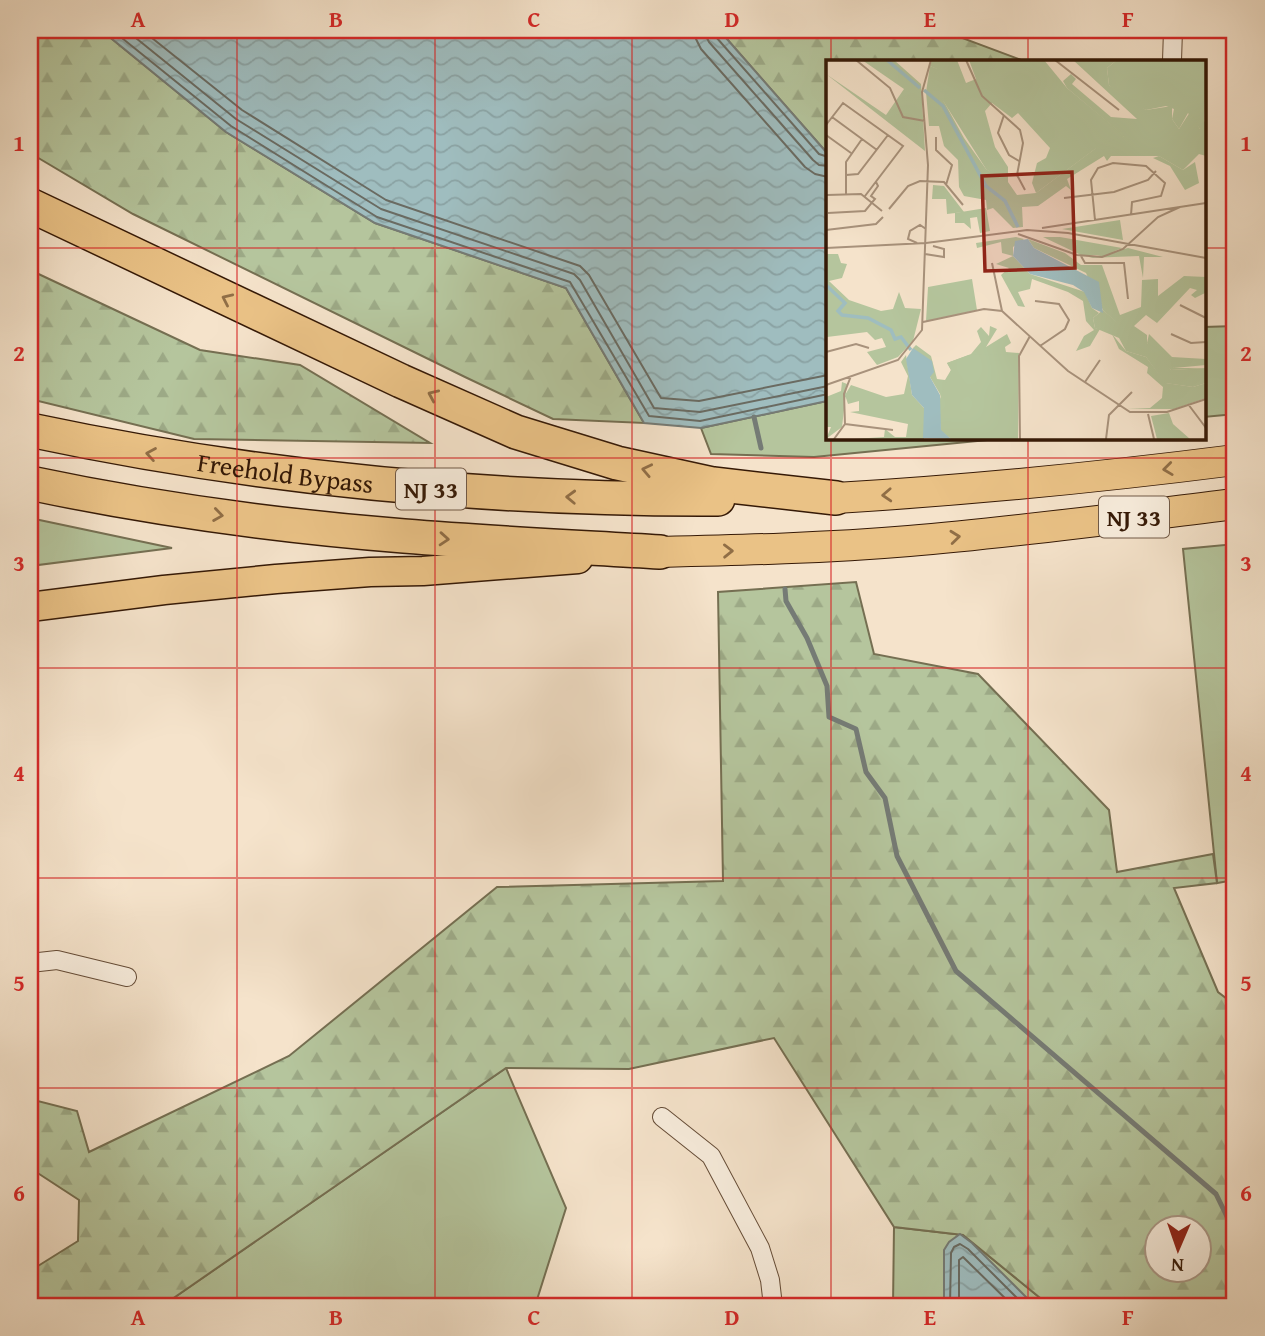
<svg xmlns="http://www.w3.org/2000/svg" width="1265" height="1336" font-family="'Gentium Book Plus',serif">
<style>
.green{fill:#b5c59d;stroke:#756f52;stroke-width:2}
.forest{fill:url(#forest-firs);stroke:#756f52;stroke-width:2;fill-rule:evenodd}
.water{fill:url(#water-waves);stroke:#757b75;stroke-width:2}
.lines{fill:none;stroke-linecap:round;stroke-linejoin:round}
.shore{stroke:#6a6b62;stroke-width:2}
.stream{stroke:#757b75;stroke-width:5}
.minor-casing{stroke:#654c37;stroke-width:20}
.primary-casing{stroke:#351906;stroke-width:31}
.trunk-casing{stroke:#351906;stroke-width:32}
.motorway-casing{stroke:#351906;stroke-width:36}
.minor{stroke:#f8eddd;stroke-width:18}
.primary{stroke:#eac286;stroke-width:28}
.trunk{stroke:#eac286;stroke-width:30}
.motorway{stroke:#eac286;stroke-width:33}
.oneway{stroke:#906e46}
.grid{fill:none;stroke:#d62828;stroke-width:2;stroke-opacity:0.55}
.labels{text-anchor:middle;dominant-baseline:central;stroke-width:7;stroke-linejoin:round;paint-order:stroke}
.shield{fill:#f8eddd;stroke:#705946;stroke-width:2}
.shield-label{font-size:24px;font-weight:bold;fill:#351906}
.street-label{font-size:26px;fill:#351906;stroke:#f8eddd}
.inset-river{fill:none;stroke:#9fbdbf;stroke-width:3.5}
.inset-road{fill:none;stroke:#a8927c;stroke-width:2}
.view{fill:#8f2418;fill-opacity:0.15;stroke:#8f2418;stroke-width:3.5}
.inset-edge{fill:none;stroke:#351906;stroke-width:3.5}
.neatline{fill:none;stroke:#d62828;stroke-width:2.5}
.grid-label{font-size:23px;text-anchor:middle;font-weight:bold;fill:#d62828}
</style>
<defs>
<pattern id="forest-firs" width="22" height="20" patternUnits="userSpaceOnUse" patternTransform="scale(1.75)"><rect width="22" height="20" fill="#b5c59d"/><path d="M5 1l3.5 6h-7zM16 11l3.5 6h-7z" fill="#9ca986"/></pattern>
<pattern id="water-waves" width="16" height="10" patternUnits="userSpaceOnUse" patternTransform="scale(1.75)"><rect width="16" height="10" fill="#9fbdbf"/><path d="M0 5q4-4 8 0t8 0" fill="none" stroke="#8aa2a3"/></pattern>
</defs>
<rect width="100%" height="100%" fill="#f5e3cb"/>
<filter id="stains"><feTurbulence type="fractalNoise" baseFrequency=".00286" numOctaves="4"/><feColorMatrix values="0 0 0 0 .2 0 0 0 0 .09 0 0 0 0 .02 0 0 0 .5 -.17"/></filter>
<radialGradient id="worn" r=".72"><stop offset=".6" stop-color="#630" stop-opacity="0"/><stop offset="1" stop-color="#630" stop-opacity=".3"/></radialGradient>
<path class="green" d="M1235 326V414L1204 417V327Z
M827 401 828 438H1008L814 457 711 454 701 428Z
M30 518 172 548 30 566Z
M1235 544V880L1217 883 1183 549Z
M506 1068 566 1208 535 1306H162Z
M894 1227 963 1235 1050 1306H893Z"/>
<path class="forest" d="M30 30H101L226 132 375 223 566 288 644 423 553 419 465 377 133 214 30 153Z
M719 30H941L1024 61H828L827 153Z
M30 270 200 350 300 365 430 443 194 439 30 399Z
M856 582 874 654 978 674 1109 810 1117 872 1213 854 1217 883 1174 888 1218 992 1235 1005V1306H1050L963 1235 894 1227 774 1038 629 1069 506 1068 162 1306H30V1271L78 1241 79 1200 30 1168V1099L77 1111 89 1152 289 1056 497 887 723 881 718 592ZM1156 1228H1198V1270H1156Z"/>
<path class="water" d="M101 30H719L827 153V401L701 428 644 423 566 288 375 223 226 132Z
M960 1234 972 1243 1035 1306H944V1250L949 1242Z"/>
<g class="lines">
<path class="shore" d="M112 30 231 126 377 217 570 282 649 416 700 421 828 394
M126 30 236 119 381 209 574 274 580 280 654 408 700 412 828 386
M142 30 242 110 386 200 580 266 589 275 661 398 699 401 828 375
M695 30 696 39 701 49 805 167 815 174 828 177
M705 30 706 36 709 42 813 160 819 165 828 166
M714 30 716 37 819 154 828 157
M950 1306 951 1253 954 1247 960 1244 968 1249 1025 1306
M959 1306V1260L963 1257 1013 1306"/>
<path class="stream" d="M754 417 761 448
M785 589 786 601 807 638 827 686 829 717 856 729 866 772 885 798 897 856 956 971 1216 1194 1235 1233"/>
<g class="minor-casing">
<path id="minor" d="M1172 61 1173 30
M30 963 57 960 127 977
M662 1117 711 1156 760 1248 770 1280 773 1306"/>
</g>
<g class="primary-casing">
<path id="primary" d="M30 607 164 590 276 579 370 572 423 571 578 559"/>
</g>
<g class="trunk-casing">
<path id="trunk" d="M836 498C969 490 1102 477 1235 460
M660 552C743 550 826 548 909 541 1018 532 1127 517 1235 504"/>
</g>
<g class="motorway-casing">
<g id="motorway">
<path d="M30 205 401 381 516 432 617 463 713 484 836 498"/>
<path id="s1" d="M30 430C256 478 486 500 718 499"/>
<path d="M30 483C153 509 279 526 404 536 489 543 575 547 660 552"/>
</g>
</g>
<use href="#minor" class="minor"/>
<use href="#primary" class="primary"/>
<use href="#trunk" class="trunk"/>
<use href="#motorway" class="motorway"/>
</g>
<defs><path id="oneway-chevron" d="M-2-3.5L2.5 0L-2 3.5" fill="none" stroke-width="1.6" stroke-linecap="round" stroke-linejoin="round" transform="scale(1.75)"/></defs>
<g class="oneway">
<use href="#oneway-chevron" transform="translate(227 299) rotate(-155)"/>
<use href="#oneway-chevron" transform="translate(433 395) rotate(-156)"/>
<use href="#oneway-chevron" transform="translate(151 454) rotate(-170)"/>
<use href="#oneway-chevron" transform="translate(1168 469) rotate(173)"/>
<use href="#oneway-chevron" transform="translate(647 470) rotate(-168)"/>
<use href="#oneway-chevron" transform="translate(887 495) rotate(177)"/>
<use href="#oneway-chevron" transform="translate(571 497) rotate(-178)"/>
<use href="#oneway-chevron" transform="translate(218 515) rotate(8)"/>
<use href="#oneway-chevron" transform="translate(955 537) rotate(-6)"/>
<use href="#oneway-chevron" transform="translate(444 539) rotate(4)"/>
<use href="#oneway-chevron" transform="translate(728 551) rotate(-1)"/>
</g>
<path class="grid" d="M237 30V1306M435 30V1306M632 30V1306M831 30V61M1028 30V61M30 248H828M1204 248H1235M831 438V1306M1028 438V1306M30 458H1235M30 668H1235M30 878H1235M30 1088H1235"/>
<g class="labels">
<g class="shield">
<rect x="396" y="468.5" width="70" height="41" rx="5"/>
<rect x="1099" y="496.5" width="70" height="41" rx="5"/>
</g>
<g class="shield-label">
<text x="431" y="489">NJ 33</text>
<text x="1134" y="517">NJ 33</text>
</g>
<g class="street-label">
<text stroke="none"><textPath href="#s1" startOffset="259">Freehold Bypass</textPath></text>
</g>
</g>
<g transform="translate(826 60)">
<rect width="380" height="380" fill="#f5e3cb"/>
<path d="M106 0H131L140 23 150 19 143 0H218L241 28 299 76 269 89 210 133 206 123 211 103 220 98 224 88 192 53 186 58 166 43 159 51 169 87 182 107V122H178L160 109 104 20 111 9 104 6ZM291 0H380L378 68 374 69 362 53 353 69 346 59 348 49 340 46 320 50 300 40 283 25 281 8ZM333 96 357 110 369 102 373 123 359 130 344 106 327 98ZM160 148 164 171 154 173 151 157 144 158 145 169 138 163H129V153ZM294 160 297 180 236 169ZM190 177 198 179 187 187V196L176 193 175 182 151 188 150 183ZM146 219 151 250 100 261 102 227ZM323 274 346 297 380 299V305L348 308 321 283Z" fill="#b5c59d"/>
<path d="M36 0H68L95 24 99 91 0 14 60 55 78 29ZM247 0H291L281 8 283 25 320 50 346 46V59L353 69 364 52 374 69 380 59V96L373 94 357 110 333 96H285L281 101 278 96 241 119 245 130 240 126 212 146 196 147 197 167 187 168 167 148 161 150 160 140 138 136 133 127 132 100 118 86 113 66H103L100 32 104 6 112 9 105 20 120 32 117 40 138 78 160 109 182 122 191 135 210 133 274 85 298 76 241 28 237 21 245 14 250 19 246 24 285 57 311 59ZM107 125 118 126 138 152 121 154 120 139H106ZM217 177H234L296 188 279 195H255ZM202 179 239 193 255 205H276L294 255 315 247 316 220 332 219V236L358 216 380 217 379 233 369 238 365 235 371 230 364 228 331 263 320 255 308 266 321 275V283L342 295 348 308H380L345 310 333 302 277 250 260 213 208 188ZM302 188 337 197H318L317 218 313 196 263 198ZM0 194H12L15 203 21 204 16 218 3 221 23 240 55 251 67 249 73 232 79 248 95 249 87 281 72 297 51 305 41 292 60 287 56 278 49 280 41 272 1 277 0 286ZM187 196 204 214 259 232 266 248 273 253 267 258 269 268 274 269 264 286 250 291 258 276 268 270 260 261 257 241 242 232 206 219 204 229 192 232 199 247 192 246 175 215 183 208 170 204ZM164 266 171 269 160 287 181 274 185 283 179 287 180 292 193 293 192 379H125L114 334 87 288 90 285 105 296 111 319 119 320 125 310 121 303 145 294 155 282 151 271 155 267 163 276ZM286 274 300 291 320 297 340 323 367 327 380 323V338L348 349H301L324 348 336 338 337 327 321 313 322 307 293 289ZM80 295 86 335 98 348V379H28L58 377 59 369 69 377H80L82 364 24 352 33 351V341L22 344 19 335 25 325 60 337 78 334 82 316 75 302ZM16 322 21 324 16 367 0 379 5 367H0V337L15 331ZM343 353 347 364 364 379H331L325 356Z" fill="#b5c59d"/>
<path d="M277 250 345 310 380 308V323L367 327 339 323 320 297 300 291 293 278 269 268 267 258Z" fill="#b5c59d"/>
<path d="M192 294V379H125L115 371 112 344 125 310 121 303 143 295Z" fill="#b5c59d"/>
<path d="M202 179 208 188 273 222 277 253 266 248 258 232 247 225 204 214 187 196 189 181ZM87 288 106 301 108 312 104 317 114 335 115 370 125 379 97 378 98 348 86 335 80 299Z" fill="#9fbdbf"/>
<path class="inset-river" d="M61 0 94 28M98 30 117 46 160 126 179 141 192 167M0 225 19 243 12 251 16 255 42 258 65 270 69 279 75 277 85 290"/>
<path class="inset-road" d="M30 0 64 28 77 57 99 61M140 0 156 36 194 70 197 83 191 115 199 130M229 0 293 50M178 55 172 73 183 95 193 101M6 57 51 90M0 65 17 43 77 86 39 136M0 75 25 93M110 77V90L126 105 120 125M0 113V161M20 115 32 114 62 75M20 134V102L36 79M1 135 35 134 56 151M238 138 288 132 322 120 330 111M63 149 82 126 94 121 118 122 137 145M2 153 39 151 49 139 45 136 52 126 50 122M269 160 265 120 272 108 287 103 320 106 339 123 335 136 306 142 305 155M216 168 380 143M0 170 50 164 57 157M192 174 251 195 276 197 297 189 332 157 354 147M91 183 82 179 84 171 94 165 100 169M0 188 100 183 201 170 242 173 380 198M99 194 118 197V189L107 186M255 196 259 203H298L302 239M166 203 176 251M209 241 233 244 243 260 239 269 214 286M354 245 380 258M97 262 158 249 176 251 242 311 304 352H341L380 339M345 274 365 283 380 282M0 292 30 284 43 288M259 322 274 300M0 325 72 300 96 270 102 105 96 32 105 0M362 344 380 368M322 354 328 379M19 364 67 370M8 379 19 364 18 334 25 316M194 379 193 296 204 276M280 379 283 355 306 332"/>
<path class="view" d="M246 112 249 208 159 211 156 116Z"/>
<rect width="380" height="380" class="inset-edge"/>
</g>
<rect width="1265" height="1336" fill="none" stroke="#f5e3cb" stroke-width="77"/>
<g transform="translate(1178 1249) rotate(182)"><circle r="33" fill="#f8eddd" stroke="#aa9887" stroke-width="2"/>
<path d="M0-5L12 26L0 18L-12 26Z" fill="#8f2418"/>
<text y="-10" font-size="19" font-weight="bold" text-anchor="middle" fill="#351906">N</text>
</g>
<rect x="38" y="38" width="1188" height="1260" class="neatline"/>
<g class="grid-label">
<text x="138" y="27">A</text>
<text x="336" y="27">B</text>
<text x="534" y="27">C</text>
<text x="732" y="27">D</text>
<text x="930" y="27">E</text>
<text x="1128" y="27">F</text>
<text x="19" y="151">1</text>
<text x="1246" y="151">1</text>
<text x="19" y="361">2</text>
<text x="1246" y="361">2</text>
<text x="19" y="571">3</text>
<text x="1246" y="571">3</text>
<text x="19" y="781">4</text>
<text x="1246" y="781">4</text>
<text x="19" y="991">5</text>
<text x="1246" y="991">5</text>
<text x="19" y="1201">6</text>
<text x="1246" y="1201">6</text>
<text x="138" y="1325">A</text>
<text x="336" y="1325">B</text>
<text x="534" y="1325">C</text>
<text x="732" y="1325">D</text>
<text x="930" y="1325">E</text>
<text x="1128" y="1325">F</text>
</g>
<rect width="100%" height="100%" filter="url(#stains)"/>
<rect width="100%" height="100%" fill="url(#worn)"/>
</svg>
